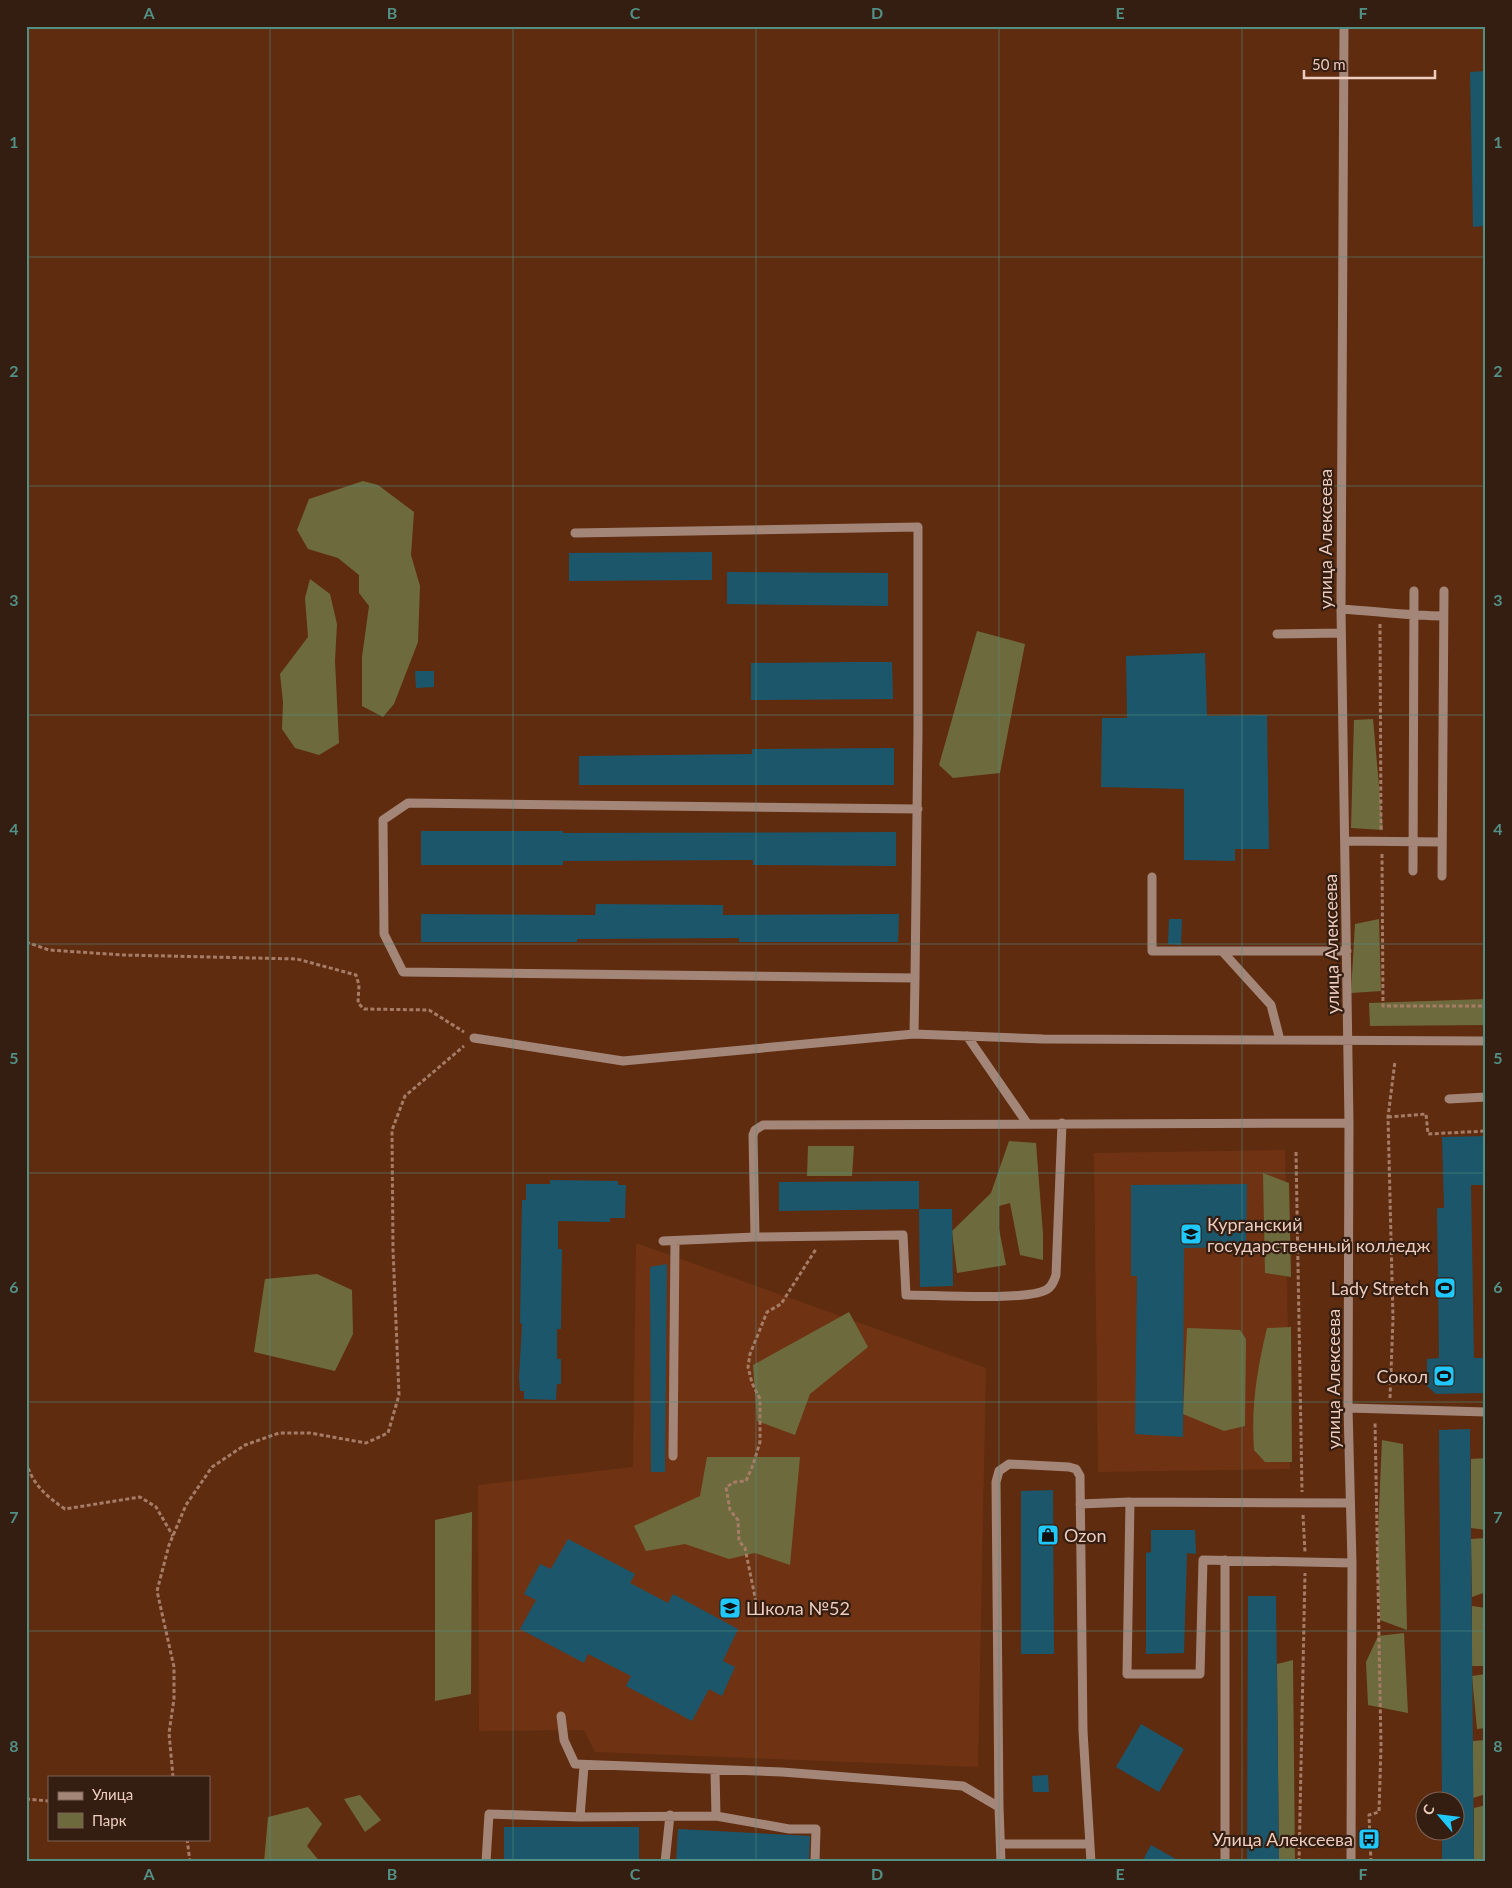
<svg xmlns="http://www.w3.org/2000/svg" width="1512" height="1888" font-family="Lato,sans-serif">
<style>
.built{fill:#6f3313}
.green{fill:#6d6b3d}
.building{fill:#1c566b}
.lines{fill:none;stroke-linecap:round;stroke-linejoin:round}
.path{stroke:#a67c66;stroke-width:3;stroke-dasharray:4 2.5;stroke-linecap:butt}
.minor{stroke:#a38678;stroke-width:9}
.grid{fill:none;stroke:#529086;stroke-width:1;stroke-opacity:0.55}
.labels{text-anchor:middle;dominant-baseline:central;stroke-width:4.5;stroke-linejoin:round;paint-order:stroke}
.street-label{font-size:18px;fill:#eecdbe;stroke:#341d11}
.poi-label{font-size:18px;fill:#eecdbe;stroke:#341d11;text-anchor:start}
.neatline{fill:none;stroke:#529086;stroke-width:2}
.grid-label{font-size:16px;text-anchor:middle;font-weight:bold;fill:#529086}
</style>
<rect width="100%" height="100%" fill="#5f2c10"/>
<path class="built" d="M1285 1150 1290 1469 1098 1472 1094 1153Z
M636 1243 986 1368 978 1767 595 1752 584 1730 479 1731 478 1485 633 1467Z"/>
<path class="green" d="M363 481 378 485 414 512 411 555 420 586 418 642 394 704 383 717 362 706V657L369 606 359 593V575L338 558 308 549 297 530 309 499Z
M310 579 330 594 337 624 335 661 339 743 319 755 295 748 282 729 283 702 280 674 308 637 305 598Z
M977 631 1025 644 1000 773 953 778 939 765Z
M1373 719 1383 830 1351 828 1354 720Z
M1379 919 1381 991 1351 993 1355 924Z
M1486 999V1025L1370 1026 1369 1003Z
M1009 1141 1036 1143 1043 1234V1260L1020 1255 1010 1203 999 1206V1229L1006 1265 957 1273 952 1231 991 1193Z
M808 1146H854L852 1176H807Z
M1263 1173 1289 1183 1291 1277 1265 1273Z
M317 1274 352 1290 353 1334 335 1371 254 1352 265 1279Z
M849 1312 868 1347 810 1394 795 1435 757 1421 753 1365Z
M1291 1327 1292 1462H1265L1254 1450C1251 1406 1257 1370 1267 1328Z
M1187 1328 1240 1330 1246 1339 1245 1426 1224 1431 1183 1414Z
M1382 1440 1403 1444 1407 1630 1380 1620 1377 1554Z
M707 1457H800L790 1565 755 1553 729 1559 685 1544 646 1551 634 1526 700 1496Z
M1486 1458V1530L1471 1528V1459Z
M472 1512 471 1694 435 1701V1520Z
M1485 1538 1486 1592 1472 1597 1471 1539Z
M1472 1606 1486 1608V1666H1472Z
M1404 1633 1408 1713 1368 1705 1366 1662 1378 1636Z
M1293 1660 1295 1862H1279L1277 1664Z
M1486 1674V1728L1477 1729 1472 1676Z
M1486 1740V1794L1473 1798V1741Z
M360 1795 381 1820 365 1832 344 1799Z
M1486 1805V1862H1474V1808Z
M308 1807 322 1824 307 1846 320 1862H264L268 1817Z"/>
<path class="building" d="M1486 71V226L1473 227 1470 72Z
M712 552V580L569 581V553Z
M727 572 888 573V606L727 604Z
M1205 653 1207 716 1267 715 1269 849H1235V861L1184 860V789L1101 787 1102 718H1127L1126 656Z
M854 662H892L893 699 751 700V663Z
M415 671H434V687L416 688Z
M894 748V785H579V756L752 754V749Z
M421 831H563V833L896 832V866L753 865V860L563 861V865H421Z
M596 904 723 905V915L899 914 898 942H739V938L577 939V942H421V914L595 915Z
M1169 919H1182L1181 945 1168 944Z
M1486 1136V1185H1471L1474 1358H1486V1393L1436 1394 1427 1386V1359L1439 1358 1437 1208H1444L1442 1137Z
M550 1180 618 1181V1185H626L625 1218H610V1222L558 1221V1249H562L561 1329H557V1359H561V1384H557L556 1400 524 1399V1391H520L519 1378 522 1324 520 1323 522 1200H526V1184H550Z
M919 1181V1209L779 1211V1182Z
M1247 1184 1246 1247 1184 1248 1183 1437 1135 1434 1137 1276H1131V1185Z
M919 1209H952L953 1286 920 1287Z
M667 1264 665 1472H651L650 1267Z
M1470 1429 1474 1862H1442V1830H1454V1800H1442L1439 1430Z
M1053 1490 1054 1654H1021V1491Z
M1151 1530H1195L1196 1554 1187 1553 1184 1653 1146 1654V1553L1151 1552Z
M568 1539 635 1574 630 1583 668 1603 673 1594 738 1629 723 1661 735 1667 722 1696 709 1689 692 1721 626 1686 631 1676 588 1654 584 1663 520 1629 536 1600 524 1594 540 1564 551 1569Z
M1248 1596H1276L1279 1862H1247Z
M1141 1724 1184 1749 1159 1792 1116 1767Z
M1048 1775 1049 1792H1033L1032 1776Z
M504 1827H639V1862H504Z
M678 1829 810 1836 809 1862H676Z
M1151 1845 1181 1862H1142Z"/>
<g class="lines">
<path class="path" d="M1380 624 1381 830
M1382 854 1383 1006H1486
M26 942 49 950 123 955 297 959 356 975 359 985 358 1003 364 1009 429 1010 464 1032
M1388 1117 1426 1114 1428 1134 1486 1131
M1296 1152 1302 1492
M1390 1398 1393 1319 1388 1117 1395 1061
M26 1462C33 1485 46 1496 65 1509L140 1497 156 1507 173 1536
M1303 1515 1305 1552
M756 1602 745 1548 739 1541 738 1520 730 1510 726 1487 735 1482 746 1481 753 1465 760 1442V1399L752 1383 748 1367 750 1354 767 1312 781 1304 816 1249
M173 1777 169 1733 174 1699V1667L157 1591 169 1545 186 1505 212 1467 245 1445 279 1433H310L366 1443 388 1433 399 1395 393 1249 392 1130 405 1096 464 1046
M26 1799 49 1801
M187 1839 190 1862
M1299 1862 1305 1573
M1371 1862 1369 1815 1379 1812 1381 1746 1375 1421"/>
<path class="minor" d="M1344 26 1341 609 1349 1123 1348 1408 1352 1563 1351 1862
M575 533 918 527V731L915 978
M1341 609C1375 611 1409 616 1443 616
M1277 634 1341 633
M1345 841 1442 842
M1413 871 1414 591
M1442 876 1444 591
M1152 877V951H1347
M1222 951 1271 1005 1280 1040 1486 1041
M914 1034 915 978 403 972 384 934 383 820 408 803 918 809
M967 1036 1027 1123
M474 1038 623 1061 914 1034 1043 1039 1280 1040
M1449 1099 1486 1097
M1062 1123 1056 1275C1054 1281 1052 1287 1046 1290 1025 1301 934 1295 906 1295L903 1235 755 1237 753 1135 755 1130 763 1125 1349 1123
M663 1241 755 1237
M1348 1408 1486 1412
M673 1456 675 1241
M1350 1503 1130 1502 1127 1674H1200L1203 1560 1352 1563
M1080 1504 1130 1502
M1225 1560V1862
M561 1716 564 1740 575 1764 782 1772 963 1786 999 1807 1001 1862
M715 1770 716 1816
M999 1807 996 1482 999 1471 1009 1464 1069 1467 1076 1469 1080 1476 1083 1731 1091 1862
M580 1817 584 1766
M1001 1844H1090
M486 1862 489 1814 580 1817 716 1816 789 1829H816L815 1862
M665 1862 670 1815"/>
</g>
<path class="grid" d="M270 26V1862M513 26V1862M756 26V1862M999 26V1862M1242 26V1862M26 257H1486M26 486H1486M26 715H1486M26 944H1486M26 1173H1486M26 1402H1486M26 1631H1486"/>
<defs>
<g id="university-square" transform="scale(1.125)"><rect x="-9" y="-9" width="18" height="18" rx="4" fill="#20c9fd" stroke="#341d11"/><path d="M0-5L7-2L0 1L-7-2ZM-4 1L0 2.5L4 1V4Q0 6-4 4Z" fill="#111"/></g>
<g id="stadium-square" transform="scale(1.125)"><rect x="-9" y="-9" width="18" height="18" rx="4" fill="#20c9fd" stroke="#341d11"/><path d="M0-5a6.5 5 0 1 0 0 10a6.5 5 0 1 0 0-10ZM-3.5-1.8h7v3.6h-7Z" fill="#111"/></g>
<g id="shop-square" transform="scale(1.125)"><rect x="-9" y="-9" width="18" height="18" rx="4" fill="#20c9fd" stroke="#341d11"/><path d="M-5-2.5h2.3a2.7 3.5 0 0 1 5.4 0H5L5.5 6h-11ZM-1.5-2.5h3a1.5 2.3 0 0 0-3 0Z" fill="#111"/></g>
<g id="school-square" transform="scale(1.125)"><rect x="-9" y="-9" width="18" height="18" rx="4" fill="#20c9fd" stroke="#341d11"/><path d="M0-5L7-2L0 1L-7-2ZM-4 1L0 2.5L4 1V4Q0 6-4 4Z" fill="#111"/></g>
<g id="bus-square" transform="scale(1.125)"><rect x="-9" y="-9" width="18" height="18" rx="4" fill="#20c9fd" stroke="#341d11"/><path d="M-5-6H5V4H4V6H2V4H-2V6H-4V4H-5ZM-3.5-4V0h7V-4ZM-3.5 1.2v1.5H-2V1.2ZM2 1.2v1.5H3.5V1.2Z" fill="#111"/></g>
</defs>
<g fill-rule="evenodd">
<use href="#university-square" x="1191" y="1234"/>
<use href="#stadium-square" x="1445" y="1288"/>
<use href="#stadium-square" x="1444" y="1376"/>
<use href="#shop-square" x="1048" y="1535"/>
<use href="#school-square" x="730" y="1608"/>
<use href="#bus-square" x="1369" y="1839"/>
</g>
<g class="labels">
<g class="street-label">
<text transform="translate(1325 539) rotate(-90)">улица Алексеева</text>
<text transform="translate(1331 944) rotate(-91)">улица Алексеева</text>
<text transform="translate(1333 1379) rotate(-90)">улица Алексеева</text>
</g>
<g class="poi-label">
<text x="1207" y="1224">Курганский<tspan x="1207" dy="21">государственный колледж</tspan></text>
<text x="1429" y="1288" text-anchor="end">Lady Stretch</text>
<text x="1428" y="1376" text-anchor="end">Сокол</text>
<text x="1064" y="1535">Ozon</text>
<text x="746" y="1608">Школа №52</text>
<text x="1353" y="1839" text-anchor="end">Улица Алексеева</text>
</g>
</g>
<rect width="1512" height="1888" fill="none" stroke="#341d11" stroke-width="55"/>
<rect x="48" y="1776" width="162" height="65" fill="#341d11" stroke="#7e6356"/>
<rect x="58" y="1792" width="25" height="8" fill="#a38678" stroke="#7e6356"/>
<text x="92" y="1800" font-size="15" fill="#eecdbe">Улица</text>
<rect x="58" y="1813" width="25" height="15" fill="#6d6b3d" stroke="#7e6356"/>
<text x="92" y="1826" font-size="15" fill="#eecdbe">Парк</text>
<g transform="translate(1440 1816) rotate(298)"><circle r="24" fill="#341d11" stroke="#7e6356"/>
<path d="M0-4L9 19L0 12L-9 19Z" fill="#20c9fd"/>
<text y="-8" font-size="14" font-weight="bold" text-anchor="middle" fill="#eecdbe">С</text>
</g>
<path d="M1304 70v8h131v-8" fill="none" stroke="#eecdbe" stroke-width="2.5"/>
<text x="1312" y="70" font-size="15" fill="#eecdbe" stroke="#341d11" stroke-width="4" paint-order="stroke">50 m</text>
<rect x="28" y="28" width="1456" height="1832" class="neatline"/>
<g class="grid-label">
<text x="149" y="19">A</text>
<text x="392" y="19">B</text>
<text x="635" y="19">C</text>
<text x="877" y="19">D</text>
<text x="1120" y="19">E</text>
<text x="1363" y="19">F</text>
<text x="14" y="148">1</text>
<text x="1498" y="148">1</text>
<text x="14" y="377">2</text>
<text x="1498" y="377">2</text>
<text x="14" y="606">3</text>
<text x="1498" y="606">3</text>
<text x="14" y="835">4</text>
<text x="1498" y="835">4</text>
<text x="14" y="1064">5</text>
<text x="1498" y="1064">5</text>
<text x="14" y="1293">6</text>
<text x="1498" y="1293">6</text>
<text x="14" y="1523">7</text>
<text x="1498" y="1523">7</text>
<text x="14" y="1752">8</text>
<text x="1498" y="1752">8</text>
<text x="149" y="1880">A</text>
<text x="392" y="1880">B</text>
<text x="635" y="1880">C</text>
<text x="877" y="1880">D</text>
<text x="1120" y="1880">E</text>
<text x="1363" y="1880">F</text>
</g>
</svg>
